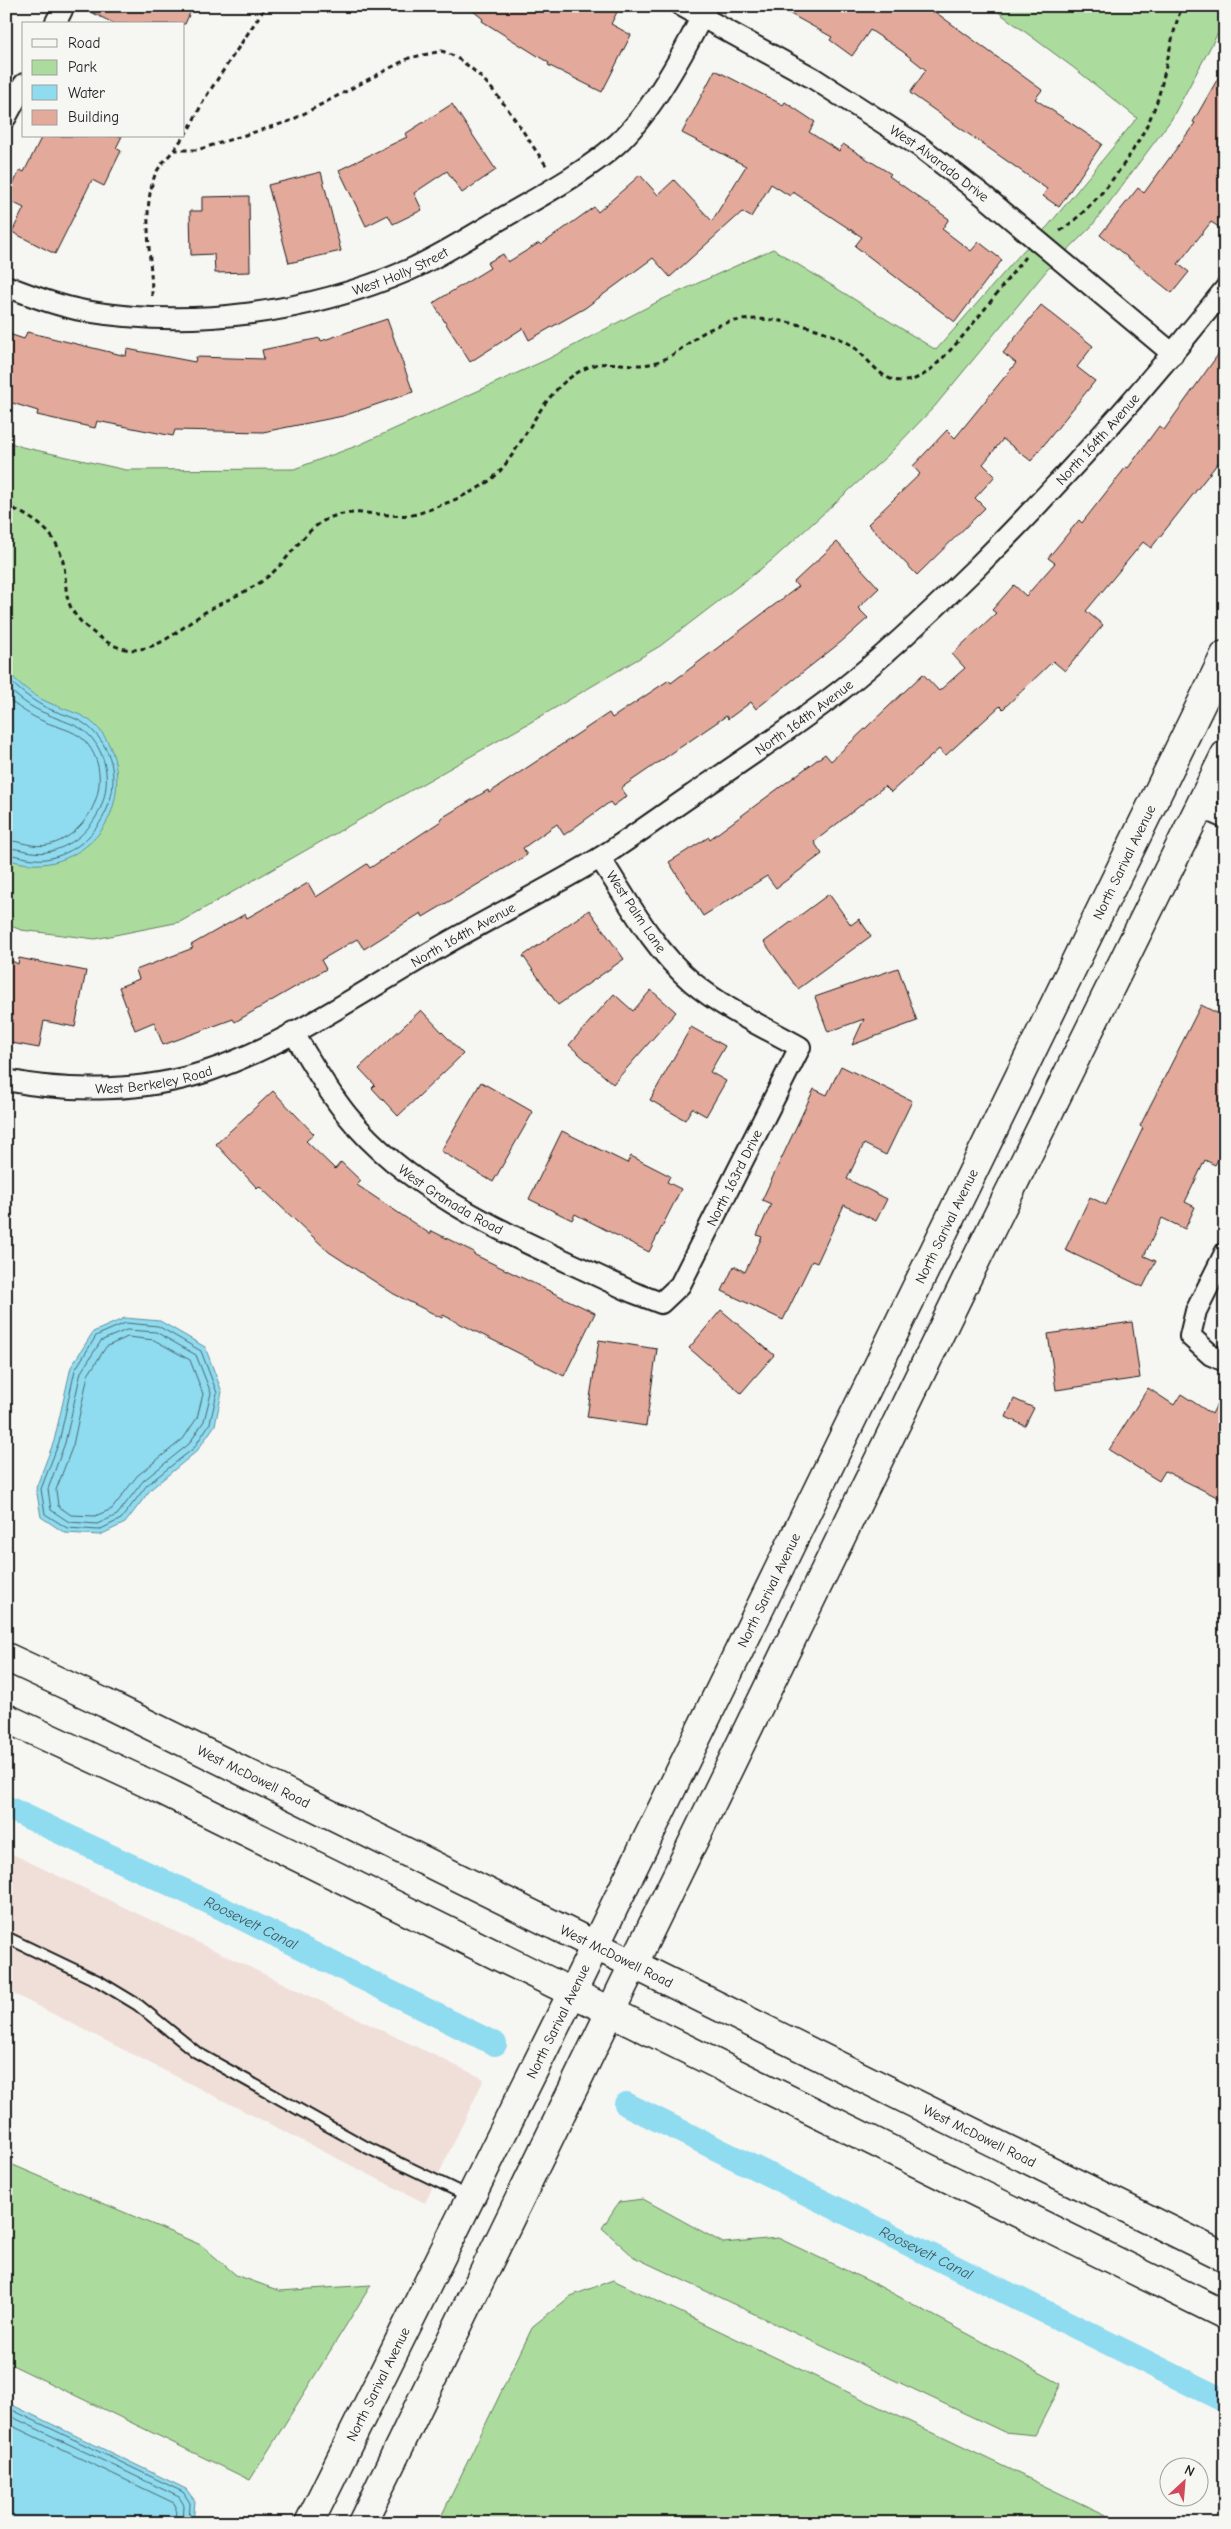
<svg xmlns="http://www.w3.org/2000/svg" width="1231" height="2529" font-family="'Comic Neue',sans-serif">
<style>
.built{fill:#f0dfd8}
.green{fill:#abdc9d;stroke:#647c5c}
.water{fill:#8fdbef;stroke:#618f9b}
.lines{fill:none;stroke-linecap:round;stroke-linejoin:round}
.shore{stroke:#4a6870;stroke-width:1}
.canal{stroke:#8fdbef;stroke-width:24}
.building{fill:#e3aa9c;stroke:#1c1c1c}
.service-casing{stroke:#1c1c1c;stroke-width:14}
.minor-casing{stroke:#1c1c1c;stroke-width:24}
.secondary-casing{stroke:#1c1c1c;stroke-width:31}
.primary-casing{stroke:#1c1c1c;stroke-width:31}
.path{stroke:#1c1c1c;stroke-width:3;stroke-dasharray:5 4;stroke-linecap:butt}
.service{stroke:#f6f6f2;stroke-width:10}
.minor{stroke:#f6f6f2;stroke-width:20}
.secondary{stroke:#f6f6f2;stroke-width:28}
.primary{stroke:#f6f6f2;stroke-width:28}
.labels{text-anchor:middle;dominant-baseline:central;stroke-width:5;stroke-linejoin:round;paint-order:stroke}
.street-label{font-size:14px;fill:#1c1c1c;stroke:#f6f6f2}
.water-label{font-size:15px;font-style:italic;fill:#3e555b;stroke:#f6f6f2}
</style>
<rect width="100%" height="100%" fill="#f6f6f2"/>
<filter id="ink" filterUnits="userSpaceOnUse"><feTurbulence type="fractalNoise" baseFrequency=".02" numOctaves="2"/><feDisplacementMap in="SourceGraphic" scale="10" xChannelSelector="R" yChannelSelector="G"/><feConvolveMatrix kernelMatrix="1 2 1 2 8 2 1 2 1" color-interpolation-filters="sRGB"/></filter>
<g filter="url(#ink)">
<path class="built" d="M6 1851 484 2079 425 2203 6 1990Z"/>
<path class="green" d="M990 6H1225V20L1171 120 1091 227 1047 270 935 406 887 456 771 561 660 646 538 718 180 922 95 939 21 930 6 924V441L22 447 126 470 294 469 359 445 548 359 663 299 773 249 936 350 1023 251 1048 226 1137 118 1074 68Z
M6 2162 201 2245 236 2275 280 2291 371 2285 250 2480 6 2362Z
M643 2199 723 2243 778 2238 879 2286 1061 2384 1035 2435 1004 2432 634 2257 602 2228 619 2202Z
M613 2280 1122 2523H438L533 2326 571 2296Z"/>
<path class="water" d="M6 669C15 680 26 690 38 697 51 705 66 709 80 715 109 728 120 763 116 792 113 816 102 835 82 849 60 865 31 869 6 858Z
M125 1318 160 1321 205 1347 222 1392 215 1425 197 1451 151 1489 125 1523 100 1535 65 1533 41 1517 36 1488 54 1441 71 1367 93 1332Z
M6 2402 186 2489 195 2501 193 2523H6Z"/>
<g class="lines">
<path class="shore" d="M6 677C19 690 32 701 49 709 64 715 81 718 93 731 135 773 106 845 51 858 35 862 22 856 6 854
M6 686C18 698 31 708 47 714 61 721 79 724 90 736 125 776 100 839 51 851 35 856 22 848 6 848
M6 697C17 707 31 716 45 722 57 727 73 730 83 739 118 774 92 835 48 845 33 848 20 841 6 840
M126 1323 158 1326 201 1351 217 1393 210 1423 194 1448 147 1485 121 1519 99 1530 67 1528 45 1514 41 1489 59 1442 75 1370 96 1336Z
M127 1330 156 1332 196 1355 211 1393 204 1421 189 1444 143 1481 117 1515 97 1524 69 1522 51 1510 48 1489 65 1443 81 1372 101 1341Z
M128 1337 154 1340 190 1360 203 1394 197 1418 183 1439 137 1476 112 1509 95 1516 71 1515 58 1506 56 1490 73 1445 88 1375 106 1347Z
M6 2407 183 2492 190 2503 189 2523
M6 2414 179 2497 184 2505 183 2523
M6 2423 174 2503 176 2507 175 2523"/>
<g class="canal">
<path id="s1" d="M6 1807 217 1906 495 2044"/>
<path id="s2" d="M626 2104 1225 2401"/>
</g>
</g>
<path class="building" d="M79 6H193L185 24H115Z
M467 6H606L617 12 611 24 631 35 602 92 548 65 549 63 482 21 483 19Z
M776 6H927L1042 90 1035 99 1102 144 1059 207 1043 196 1047 189 910 93 926 70 902 51 870 30 852 56 830 40 832 37Z
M1225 66V231L1211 222 1178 264 1189 272 1172 293 1100 235 1138 188 1144 193 1195 123 1193 122Z
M715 70 783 105 785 102 815 122 809 132 839 151 843 144 891 174 889 176 949 219 942 229 971 251 979 242 1002 260 955 322 855 246 862 237 793 192 790 196 771 184 751 217 742 212 670 277 653 258 585 308 529 340 523 328 470 362 433 303 490 268 487 263 503 254 508 262 539 243 541 245 594 207 598 212 640 175 658 195 674 180 712 221 746 166 682 133Z
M452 104 496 170 462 193 447 171 414 193 422 210 393 224 388 215 366 226 339 170 407 137 405 134Z
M42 136H122L116 148 121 151 104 186 92 180 55 254 12 232 24 208 6 199 20 170 24 172Z
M321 172 341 251 289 263 268 185Z
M249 196 250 272 215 273 214 254 191 255 190 211H202V197Z
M1041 305 1093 346 1077 367 1095 381 1031 461 1003 439 983 464 995 476 975 498 985 508 917 575 868 524 920 474 913 466 947 430 955 438 1016 363 1003 353Z
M387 319 413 392 343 416 263 432 175 430 173 436 97 421 95 428 37 415 38 411 6 401V333L24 339 27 332 126 356 127 349 195 362 196 357 264 359 262 350 320 338 321 341Z
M1225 345V454L1151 548 1143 542 1086 611 1103 625 1065 671 1053 661 1003 709 1000 706 945 756 939 749 891 792 885 786 814 842 822 854 776 888 767 876 703 916 669 862 709 837 710 839 825 754 831 761 923 674 939 691 965 668 952 654 996 613 992 610 1014 585 1026 596 1055 563 1048 558 1079 520 1082 523 1126 467 1128 468 1159 426 1164 430Z
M837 542 879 588 858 608 868 618 841 642 756 709 751 702 728 719 726 716 621 788 627 796 613 806 610 802 564 835 557 824 523 848 527 855 423 917 421 913 364 949 357 939 321 960 326 969 235 1022 233 1019 163 1045 154 1022 135 1030 119 987 139 979 136 970 193 948 191 945 245 914 247 918 308 883 316 897 367 864 370 868 441 821 440 819 488 790 489 793 609 713 612 718 669 680 671 683 798 587 794 582Z
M829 894 851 925 859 919 871 936 798 989 764 942Z
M589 910 624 959 558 1005 523 956Z
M6 958 18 964 19 958 86 971 75 1027 44 1021 39 1048 6 1042Z
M898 968 917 1021 852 1045 864 1019 828 1032 815 997Z
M651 990 676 1012 613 1084 569 1045 614 994 633 1011Z
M1201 1005 1225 1017V1146L1215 1165 1205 1160 1185 1202 1195 1207 1185 1229 1162 1218 1144 1256 1156 1261 1143 1287 1065 1250 1090 1197 1106 1205 1143 1128 1140 1126Z
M421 1010 463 1054 398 1116 372 1088 375 1085 359 1068Z
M691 1027 725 1046 710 1072 726 1081 706 1116 692 1108 685 1120 650 1100Z
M841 1066 912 1101 886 1155 864 1144 847 1179 887 1199 876 1221 844 1205 817 1263 812 1261 783 1320 722 1291 734 1266 745 1272 762 1237 757 1235 771 1204 762 1200 814 1089 827 1095Z
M481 1082 533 1112 493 1182 441 1151Z
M273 1091 314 1134 306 1141 335 1169 341 1162 361 1181 357 1185 430 1234 432 1231 474 1252 473 1254 595 1313 564 1376 443 1315 442 1318 394 1294 329 1252 259 1186 257 1188 216 1144Z
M562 1131 627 1163 631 1156 670 1176 667 1182 681 1189 649 1252 575 1214 572 1220 529 1199Z
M721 1310 774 1355 741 1393 689 1348Z
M1132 1322 1140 1378 1056 1390 1048 1334Z
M599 1340 657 1349 646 1426 587 1417Z
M1148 1388 1174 1405 1181 1394 1212 1414 1225 1388V1501L1165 1471 1159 1481 1109 1450Z
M1014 1399 1034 1408 1025 1426 1006 1417Z"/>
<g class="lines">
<g class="service-casing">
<path id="service" d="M6 1937 100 1982 138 2005 196 2052 366 2147 470 2197"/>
</g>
<g class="minor-casing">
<g id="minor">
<path id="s3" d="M682 6 813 78 919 146 984 196 1173 354"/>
<path d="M55 24 64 6"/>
<path d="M6 117 24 84"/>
<path id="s4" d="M6 286C32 296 58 306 85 311 193 329 309 313 409 270 443 255 474 234 506 216 544 194 584 173 617 144 652 112 686 49 707 6"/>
<path d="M1200 807 1225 818"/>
<path id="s5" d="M293 1032C310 1060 326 1089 347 1115 417 1202 533 1244 632 1292L661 1303 680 1285 800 1047C764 1027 724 1009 692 982 653 949 628 901 600 858"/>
<path id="s6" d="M6 1080C70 1093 145 1092 208 1071 287 1045 367 989 440 947 492 917 546 890 598 859 630 839 661 816 692 795 741 762 792 728 840 691 887 654 931 612 974 570 1063 481 1146 388 1225 289"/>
<path d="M1225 1253 1196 1311 1190 1336 1211 1355 1225 1361"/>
</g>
</g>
<g class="secondary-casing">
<g id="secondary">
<path id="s7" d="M309 2523 572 1993 1225 655"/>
<path d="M362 2523 969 1274 1225 755"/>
</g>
</g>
<g class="primary-casing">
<g id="primary">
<path id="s8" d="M6 1657 105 1703 562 1929 1225 2257"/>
<path d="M6 1718 164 1791 1225 2315"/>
</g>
</g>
<path class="path" d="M174 150 189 129 205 98 266 6
M1060 231C1099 205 1144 143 1158 98 1167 67 1171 36 1182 6
M152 296C152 258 141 212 155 175 159 166 167 158 174 150H197L290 121 409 58 442 51C489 68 520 130 548 168
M6 505C23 513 44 524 54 540 79 581 46 601 101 638 112 646 127 652 140 649 167 645 186 623 209 610 229 598 253 590 271 574 291 557 303 531 327 519 356 505 387 520 417 514 442 505 483 491 500 471 530 436 544 384 591 366 612 359 633 369 654 363 673 358 687 343 703 333 736 313 774 318 809 327 824 331 839 337 851 345 873 361 884 391 917 378 944 368 1003 284 1025 257"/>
<use href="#service" class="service"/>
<use href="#minor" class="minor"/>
<use href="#secondary" class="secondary"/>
<use href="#primary" class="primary"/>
</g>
</g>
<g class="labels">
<g class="street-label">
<text stroke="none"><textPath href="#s3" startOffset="302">West Alvarado Drive</textPath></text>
<text stroke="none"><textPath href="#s4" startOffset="405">West Holly Street</textPath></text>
<text stroke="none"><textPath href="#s6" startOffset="1304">North 164th Avenue</textPath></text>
<text stroke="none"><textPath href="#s6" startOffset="899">North 164th Avenue</textPath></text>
<text stroke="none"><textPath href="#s7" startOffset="1850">North Sarival Avenue</textPath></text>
<text transform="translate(636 912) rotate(56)">West Palm Lane</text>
<text stroke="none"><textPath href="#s6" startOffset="494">North 164th Avenue</textPath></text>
<text stroke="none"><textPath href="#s6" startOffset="149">West Berkeley Road</textPath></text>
<text stroke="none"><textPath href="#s5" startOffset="615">North 163rd Drive</textPath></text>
<text stroke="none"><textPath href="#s5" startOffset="234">West Granada Road</textPath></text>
<text stroke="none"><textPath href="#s7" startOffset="1445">North Sarival Avenue</textPath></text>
<text stroke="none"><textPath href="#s7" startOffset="1040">North Sarival Avenue</textPath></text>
<text stroke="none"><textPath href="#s8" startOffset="275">West McDowell Road</textPath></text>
<text stroke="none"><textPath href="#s8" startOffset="680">West McDowell Road</textPath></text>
<text stroke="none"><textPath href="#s7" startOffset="560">North Sarival Avenue</textPath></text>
<text stroke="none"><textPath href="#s8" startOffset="1085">West McDowell Road</textPath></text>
<text stroke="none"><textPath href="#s7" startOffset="155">North Sarival Avenue</textPath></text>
</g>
<g class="water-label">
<text stroke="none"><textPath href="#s1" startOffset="271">Roosevelt Canal</textPath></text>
<text stroke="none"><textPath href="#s2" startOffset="335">Roosevelt Canal</textPath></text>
</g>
</g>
<rect width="1231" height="2529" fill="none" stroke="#f6f6f2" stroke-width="25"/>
<rect x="12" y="12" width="1206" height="2504" fill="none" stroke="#1c1c1c" stroke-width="2" filter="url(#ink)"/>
<rect x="22" y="22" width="162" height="115" fill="#f6f6f2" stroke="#9f9f9c"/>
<rect x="32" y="39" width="25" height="8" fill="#f6f6f2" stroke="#9f9f9c"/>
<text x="68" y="48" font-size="15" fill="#1c1c1c">Road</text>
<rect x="32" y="60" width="25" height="15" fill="#abdc9d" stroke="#9f9f9c"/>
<text x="68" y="72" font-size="15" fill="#1c1c1c">Park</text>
<rect x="32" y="85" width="25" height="15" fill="#8fdbef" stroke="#9f9f9c"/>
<text x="68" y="98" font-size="15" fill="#1c1c1c">Water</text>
<rect x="32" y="110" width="25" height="15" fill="#e3aa9c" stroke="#9f9f9c"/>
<text x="68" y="122" font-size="15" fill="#1c1c1c">Building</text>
<g transform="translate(1184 2482) rotate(26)"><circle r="24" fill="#f6f6f2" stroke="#9f9f9c"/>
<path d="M0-4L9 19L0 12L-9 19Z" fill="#d1495b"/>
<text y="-8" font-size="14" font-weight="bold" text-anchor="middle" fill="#1c1c1c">N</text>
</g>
</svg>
